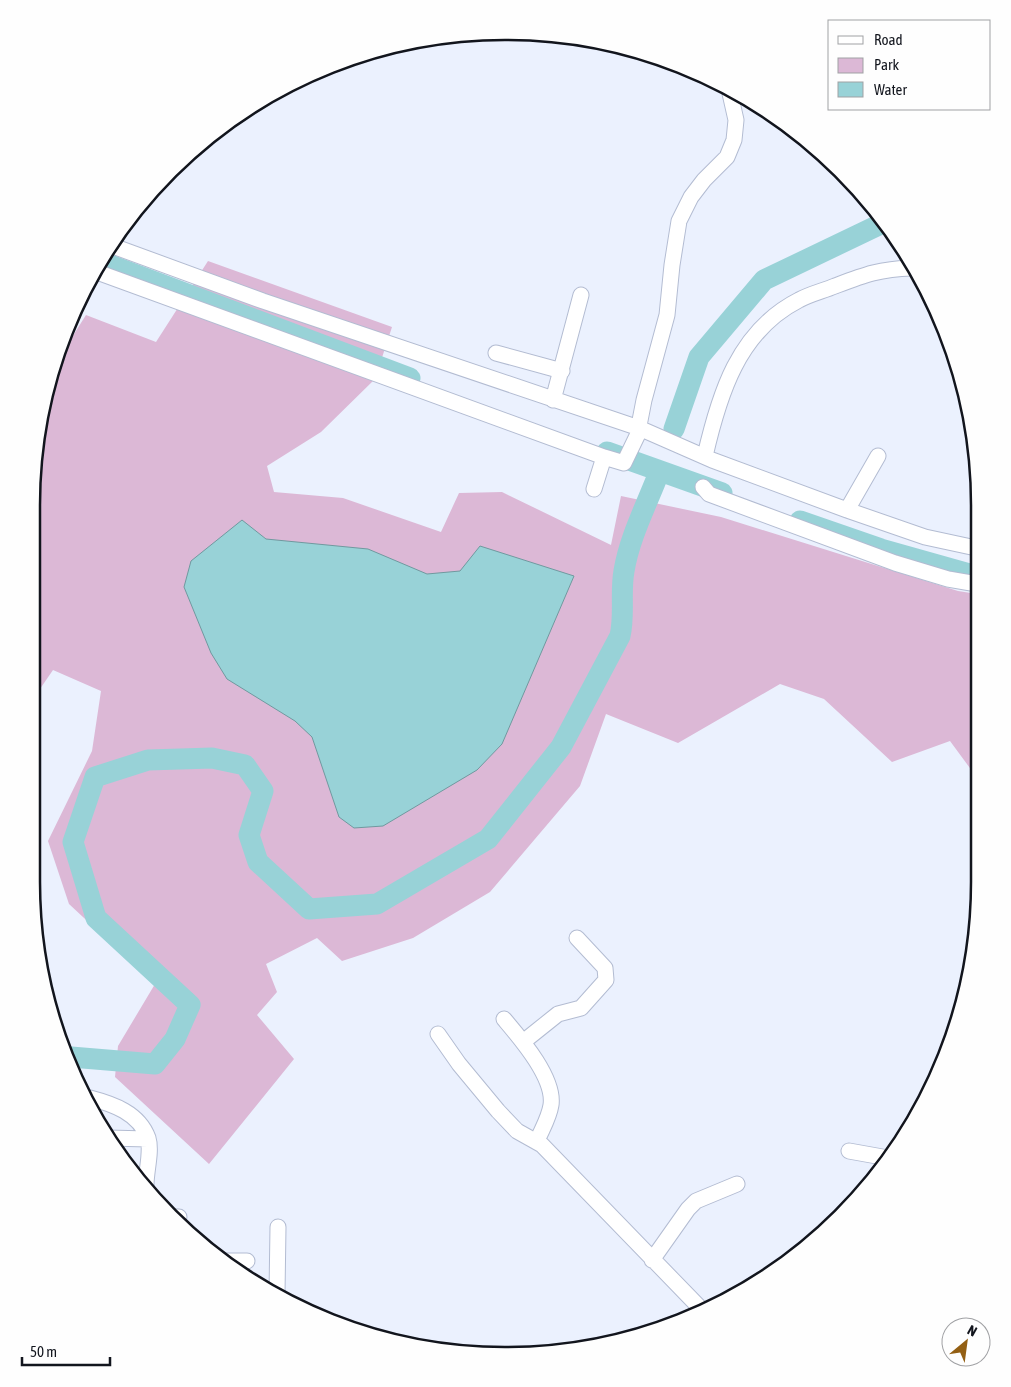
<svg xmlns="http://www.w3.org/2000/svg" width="1011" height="1387" font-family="'Asap Condensed',sans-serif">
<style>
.green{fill:#dcb8d6}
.water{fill:#98d2d7;stroke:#70999f}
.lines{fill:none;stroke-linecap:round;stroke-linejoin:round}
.river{stroke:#98d2d7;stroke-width:21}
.minor-casing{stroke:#b3bcd2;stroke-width:17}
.minor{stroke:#fff;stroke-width:15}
.rim{fill:none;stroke:#12151d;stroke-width:2.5}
</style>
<rect width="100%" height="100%" fill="#ebf1fe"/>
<path class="green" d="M208 261 392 327 375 379 321 432 267 466 274 492 343 498 441 532 459 493 502 492 611 545 621 496 721 517 958 591 977 594 978 779 950 741 892 762 824 699 780 684 678 743 606 714 580 786 490 892 413 938 342 961 317 938 266 964 277 992 257 1015 294 1059 209 1164 115 1077 118 1046 155 984 69 904 48 841 92 751 101 691 53 670 31 702V505L47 383 57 361 86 315 156 342Z"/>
<path class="water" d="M242 520 266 539 368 549 427 574 460 571 480 546 574 576 502 744 477 770 383 826 354 828 339 817 312 737 295 721 227 679 211 653 184 587 191 561Z"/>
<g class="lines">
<path class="river" d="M102 262 410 378
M674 429 699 357 764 280 885 222
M607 452 722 493
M800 521 881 549 977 576
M71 1057 155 1064 175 1039 190 1005 96 918 73 842 95 777 148 760 212 758 245 765 263 791 249 835 258 862 309 909 377 904 488 839 561 747 620 636C625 615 620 593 624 571 629 540 644 510 656 480"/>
<g class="minor-casing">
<path id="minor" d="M110 245 263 301 639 428 712 460 847 510 925 537 976 548
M97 272 604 457 624 463 637 436 644 400 667 315 672 265 679 221 691 197 704 180 727 157 734 140 736 120 729 89
M496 353 562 371
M553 400 581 295
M705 456C719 395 738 331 799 300 810 294 823 291 835 286 864 275 879 269 912 268
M703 487 709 494 895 563 948 579 977 584
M594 489 604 457
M847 510 878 456
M504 1019C520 1038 555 1078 551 1105 549 1118 542 1129 537 1141
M438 1034 459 1064 498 1111 517 1131 542 1145 703 1311
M523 1042 558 1014 581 1008 606 980 605 968 577 938
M90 1098C113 1104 139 1113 148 1138 152 1151 146 1171 146 1185
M108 1138 148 1139
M849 1151 888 1158
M174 1217H179
M652 1260 688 1209 696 1201 737 1184
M227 1261H247
M277 1294 278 1227"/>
</g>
<use href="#minor" class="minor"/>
</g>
<path d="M0 0H1011V1387H0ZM505 40H506A465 465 0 0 1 971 505V882A465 465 0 0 1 506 1347H505A465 465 0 0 1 40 882V505A465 465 0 0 1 505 40Z" fill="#fefefe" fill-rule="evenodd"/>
<path class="rim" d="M505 40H506A465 465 0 0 1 971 505V882A465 465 0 0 1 506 1347H505A465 465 0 0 1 40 882V505A465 465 0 0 1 505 40Z"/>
<rect x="828" y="20" width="162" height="90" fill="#fefefe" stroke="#a0a1a4"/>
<rect x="838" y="36" width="25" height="8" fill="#ffffff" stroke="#a0a1a4"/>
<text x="874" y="45" font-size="15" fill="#12151d">Road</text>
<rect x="838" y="58" width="25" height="15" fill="#dcb8d6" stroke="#a0a1a4"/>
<text x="874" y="70" font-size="15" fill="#12151d">Park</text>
<rect x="838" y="82" width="25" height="15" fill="#98d2d7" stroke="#a0a1a4"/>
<text x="874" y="95" font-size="15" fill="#12151d">Water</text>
<g transform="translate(966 1342) rotate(29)"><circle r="24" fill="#fefefe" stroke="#a0a1a4"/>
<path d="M0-4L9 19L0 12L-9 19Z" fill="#935f13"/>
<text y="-8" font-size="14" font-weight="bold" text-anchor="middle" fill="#12151d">N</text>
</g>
<path d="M22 1357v8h88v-8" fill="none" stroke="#12151d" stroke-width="2.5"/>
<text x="30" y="1357" font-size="15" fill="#12151d" stroke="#fefefe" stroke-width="4" paint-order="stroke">50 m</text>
</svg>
